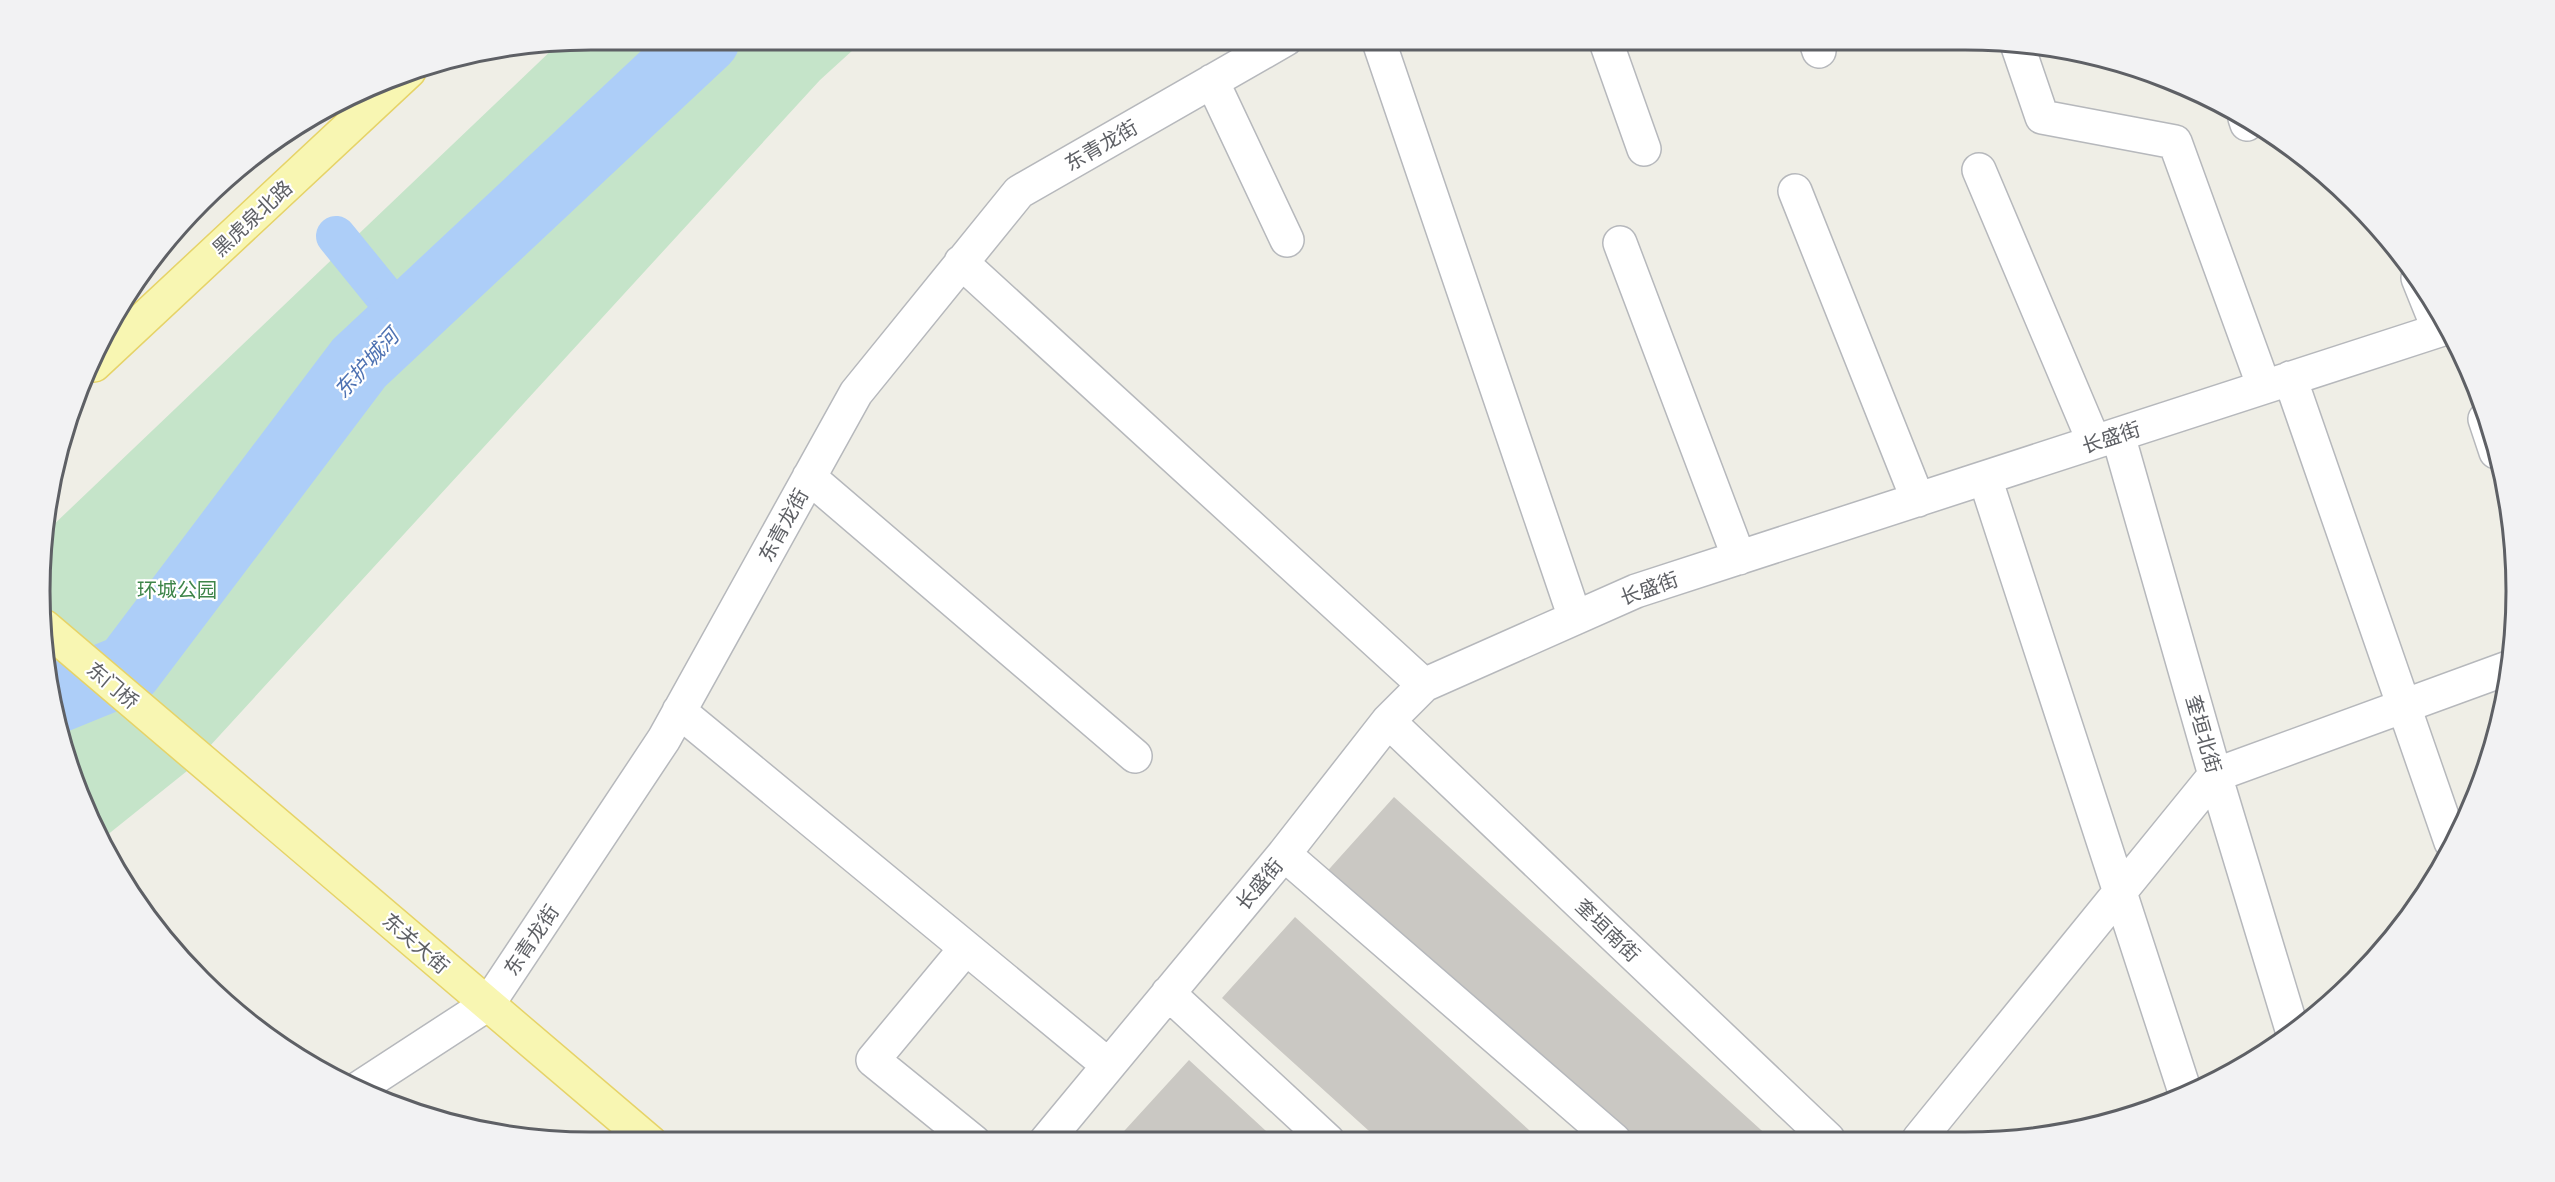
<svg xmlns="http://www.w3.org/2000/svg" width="2555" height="1182" font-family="Ubuntu,'Noto Sans SC',sans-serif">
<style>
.green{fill:#c5e4c9}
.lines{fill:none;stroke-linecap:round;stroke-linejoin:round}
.canal{stroke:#adcef8;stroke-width:40}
.river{stroke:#adcef8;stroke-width:70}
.building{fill:#cac8c3}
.minor-casing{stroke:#b6b8bc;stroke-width:36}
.major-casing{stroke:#e6d368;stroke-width:36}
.minor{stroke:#fff;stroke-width:33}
.major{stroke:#f8f6b2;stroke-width:33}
.labels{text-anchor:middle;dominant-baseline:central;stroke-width:4.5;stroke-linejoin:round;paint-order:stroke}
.street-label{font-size:20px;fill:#5e6065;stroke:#fff}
.park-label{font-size:20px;fill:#3e854a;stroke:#fff}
.water-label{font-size:21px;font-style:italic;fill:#4e72b2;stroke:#fff}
.rim{fill:none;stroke:#5e6065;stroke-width:3}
</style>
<rect width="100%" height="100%" fill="#efeee6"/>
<path class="green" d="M591 39H865L820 80 187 771 101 840 68 768 44 663 48 530 558 44Z"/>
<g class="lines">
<path class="canal" d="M336 236 405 321"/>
<path class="river" d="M52 700 128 669 359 363 705 39"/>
</g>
<path class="building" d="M1394 797 1771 1139 1609 1140 1322 877Z
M1295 917 1540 1140H1379L1222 998Z
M1189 1060 1277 1141H1115Z"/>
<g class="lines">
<g class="minor-casing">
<path id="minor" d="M1378 39 1575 618
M1605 39 1644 149
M1815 39 1819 51
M2017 44 2042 117 2175 142 2264 387
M1212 81 1287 240
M2245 118 2247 124
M1979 170 2094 442
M1795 191 1918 500
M1620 243 1739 558
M961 262 1424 685
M2418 278 2439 330
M2290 378 2451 842
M2485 419 2496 452
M2118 435 2215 775 2293 1033
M809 477 1135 756
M1985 478 2186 1095
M679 711 1108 1065
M1388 721 1828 1139
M1284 854 1614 1140
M966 948 873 1060 974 1142
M1168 993 1328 1141
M359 1088 488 1004 664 739 856 393 1019 192 1286 39
M1919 1139 2215 775 2508 668
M1046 1141 1284 854 1388 721 1424 685 1636 591 2446 328"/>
</g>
<g class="major-casing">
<path id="major" d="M94 365 409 71
M45 627 651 1143"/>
</g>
<use href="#minor" class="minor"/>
<use href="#major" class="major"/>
</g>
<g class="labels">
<g class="street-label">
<text transform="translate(1101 145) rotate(-30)">东青龙街</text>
<text transform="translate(252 218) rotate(-43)">黑虎泉北路</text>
<text transform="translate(2111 437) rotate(-18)">长盛街</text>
<text transform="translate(783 525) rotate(-61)">东青龙街</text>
<text transform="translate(1649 588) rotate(-20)">长盛街</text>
<text transform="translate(113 685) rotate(40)">东门桥</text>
<text transform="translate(2204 734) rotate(74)">奎垣北街</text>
<text transform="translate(1259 884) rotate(-50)">长盛街</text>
<text transform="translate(1608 930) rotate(44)">奎垣南街</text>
<text transform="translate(531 940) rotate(-56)">东青龙街</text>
<text transform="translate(416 943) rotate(41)">东关大街</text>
</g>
<g class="park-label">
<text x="177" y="589">环城公园</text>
</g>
<g class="water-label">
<text transform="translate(366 363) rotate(-48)">东护城河</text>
</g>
</g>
<path d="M0 0H2555V1182H0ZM591 50H1965A541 541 0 0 1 2506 591V591A541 541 0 0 1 1965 1132H591A541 541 0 0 1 50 591V591A541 541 0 0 1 591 50Z" fill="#f2f2f3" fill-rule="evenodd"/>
<path class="rim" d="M591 50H1965A541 541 0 0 1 2506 591V591A541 541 0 0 1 1965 1132H591A541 541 0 0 1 50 591V591A541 541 0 0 1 591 50Z"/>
</svg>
